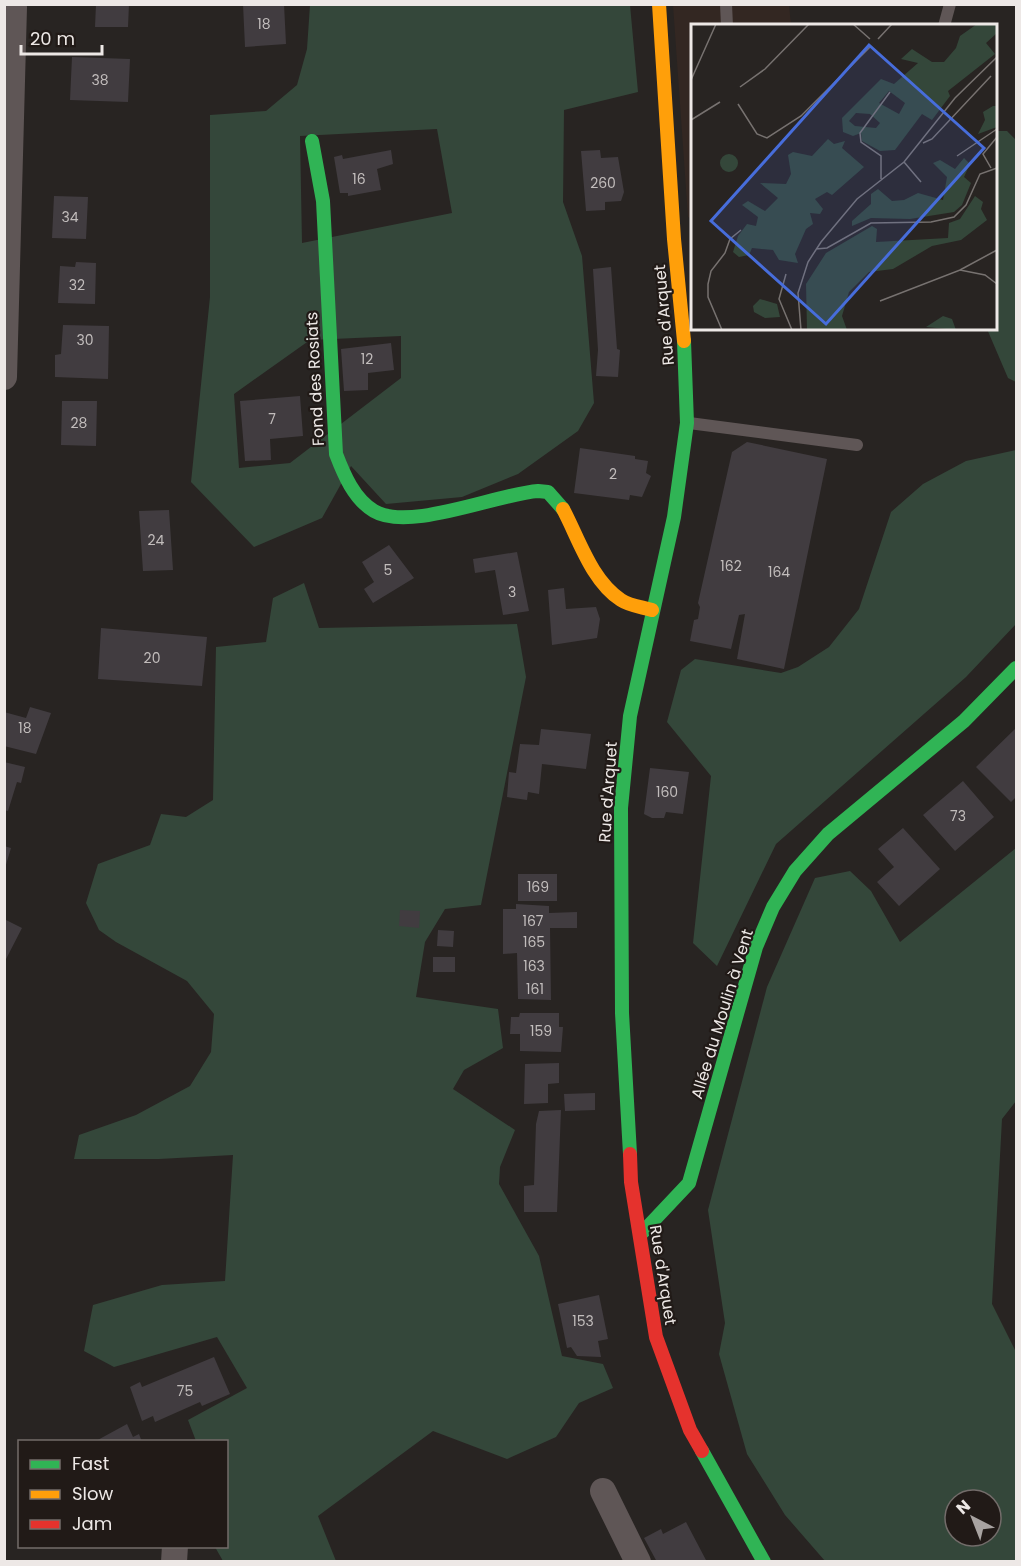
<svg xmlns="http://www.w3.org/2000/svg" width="1021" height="1566" font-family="Poppins,sans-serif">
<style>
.built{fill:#332722}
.green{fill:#34473a;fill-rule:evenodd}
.building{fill:#413c40}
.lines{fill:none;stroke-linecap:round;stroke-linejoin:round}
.lane{stroke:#5f5656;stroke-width:12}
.street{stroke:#5f5656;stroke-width:26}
.fast{stroke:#30b455;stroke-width:14}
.slow{stroke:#ff9f0a;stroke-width:14}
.jam{stroke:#e5322d;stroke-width:14}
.labels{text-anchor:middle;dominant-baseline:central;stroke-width:4.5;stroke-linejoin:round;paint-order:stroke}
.number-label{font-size:14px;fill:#c2bdbc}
.street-label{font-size:16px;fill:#ede8e6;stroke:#211a17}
.inset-road{fill:none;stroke:#777270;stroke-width:1.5}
.view{fill:#476ddb;fill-opacity:0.15;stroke:#476ddb;stroke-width:3}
.inset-edge{fill:none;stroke:#ede8e6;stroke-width:3}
</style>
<rect width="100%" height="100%" fill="#282422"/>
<path class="built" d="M673 5H789L791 25 692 26V219L688 217Z"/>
<path class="green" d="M310 5H630L638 92 564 110 563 202 582 256 594 403 578 431 518 474 462 497 386 504 351 466 322 518 254 547 191 482 210 297V115L266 111 297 85 307 49ZM437 129 452 213 302 243 300 136ZM401 336V378L290 463 239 468 234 394 310 340Z
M996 131H1007L1016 140V382L1008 378 987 329 996 328Z
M1016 450V624L966 677 776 844 717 966 693 943 711 776 667 722 681 670 695 659 781 673 798 667 829 647 859 609 891 512 923 484 966 461Z
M304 583 319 628 517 624 526 677 481 905 445 909 425 942 416 997 498 1009 503 1048 464 1070 453 1089 515 1130 500 1167 499 1184 539 1256 562 1356 603 1364 613 1388 579 1403 556 1437 507 1459 433 1431 318 1516 336 1561H223L215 1547 226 1546V1442L196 1441 188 1420 247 1388 217 1337 114 1367 84 1351 93 1305 162 1285 225 1281 233 1155 159 1159H74L79 1135 136 1115 190 1086 211 1052 214 1014 187 981 116 942 99 930 86 903 98 864 150 845 161 814 186 817 213 800 216 647 266 642 273 598Z
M1016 848V1101L1002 1119 992 1304 1016 1352V1561H825L785 1515 747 1454 719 1354 725 1323 708 1210 767 987 815 878 850 871 871 891 900 942ZM955 1500H991V1536H955Z"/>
<path class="building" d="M96 4H129L128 27H95Z
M243 4H284L286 44 245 47Z
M72 57 130 59 128 102 70 100Z
M391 150 393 164 377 169 381 190 348 196V193H340L334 157 342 155 343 159Z
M600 150 601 158 618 157 624 192 621 201 605 202V210L586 211 581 151Z
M54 196 88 197 86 239 52 238Z
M76 262 96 263 95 304 58 303 60 266 75 267Z
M611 267 617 349 620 350 618 377 596 376 598 350 593 269Z
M63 325 109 326 108 379 55 377V355L61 354Z
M391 343 394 370 368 373V390L344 391 341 349Z
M300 396 303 436 270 439 271 460 245 461 240 401Z
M62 401H97L96 446 61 445Z
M747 442 827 459 784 669 737 659 745 614 739 615 731 649 690 641 694 620 698 619 700 607 698 603 732 452Z
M580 448 635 456V459L648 461 646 473 651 476 642 497 630 495 629 500 574 493Z
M169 510 173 570 143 571 139 511Z
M389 545 414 578 373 603 364 589 374 582 362 562Z
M517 552 529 611 503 615 495 570 475 573 473 559Z
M564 588 566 609 596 607 600 619 597 638 552 645 548 590Z
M101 628 207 637 202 686 98 679Z
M30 707 51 713 36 754 4 746V712L26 718Z
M1016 728V797L1011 802 976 767Z
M541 729 591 734 586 769 542 764 539 794 528 792 527 800 507 797 509 772 516 773 520 744 539 745Z
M4 762 25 767 21 783 17 782 8 811 4 810Z
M650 768 689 772 683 814 666 812 664 818H652L644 814Z
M963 781 994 817 955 851 923 815Z
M903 828 940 869 899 906 877 882 894 867 878 849Z
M4 846 11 848 5 868H4Z
M518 874H557V901H518Z
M516 904 549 906V913L577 912V928H550L551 1000 518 999 517 953 503 954V909H516Z
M400 910 420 911 419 928 399 926Z
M4 919 22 928 4 963Z
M438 930 454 931 453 947 437 946Z
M433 957H455V972H433Z
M520 1013H559V1027H563L561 1052 520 1051V1034H510L511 1017H519Z
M559 1063V1083L548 1084V1103L524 1104 525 1064Z
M595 1093V1110L565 1111 564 1094Z
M561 1110 557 1212H524V1186L534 1185 536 1124 539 1111Z
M599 1295 608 1339 598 1341 601 1357 577 1356 571 1347 567 1348 558 1304Z
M214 1357 230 1394 202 1406 200 1402 155 1422 153 1416 142 1421 130 1387 140 1382 142 1387Z
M127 1424 133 1437 139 1434 142 1442H94Z
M686 1522 707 1562H657L644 1538 661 1529 663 1534Z"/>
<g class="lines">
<path class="lane" d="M726 4 727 26
M944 26 950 4
M689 423 857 445"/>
<path class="street" d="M4 377 14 7
M603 1491 638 1562
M174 1562 175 1546"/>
<path class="fast" d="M312 141 323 201 336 454C344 475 354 499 374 511 409 532 497 494 538 491L548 492 563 509
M630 1154 622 1013 621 808 630 716 674 517 687 423 684 341
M640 1235 689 1183 756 947 773 907 795 871 828 834 964 721 1016 668
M702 1451 764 1562"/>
<path class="slow" d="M659 4 674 239 684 341
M563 509C579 539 591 580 621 600 630 606 642 607 652 610"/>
<path class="jam" d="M630 1154 631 1182 656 1337 690 1430 702 1451"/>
</g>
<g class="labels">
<g class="number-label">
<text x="264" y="24">18</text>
<text x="100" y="80">38</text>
<text x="359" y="179">16</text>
<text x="603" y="183">260</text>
<text x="70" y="217">34</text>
<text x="77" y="285">32</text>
<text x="85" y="340">30</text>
<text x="367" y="359">12</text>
<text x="272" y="419">7</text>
<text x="79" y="423">28</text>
<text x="613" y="474">2</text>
<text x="156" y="540">24</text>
<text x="731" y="566">162</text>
<text x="388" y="570">5</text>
<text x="779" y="572">164</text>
<text x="512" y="592">3</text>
<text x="152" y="658">20</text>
<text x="25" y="728">18</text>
<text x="667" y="792">160</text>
<text x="958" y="816">73</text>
<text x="538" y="887">169</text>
<text x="533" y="921">167</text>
<text x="534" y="942">165</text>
<text x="534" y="966">163</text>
<text x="535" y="989">161</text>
<text x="541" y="1031">159</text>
<text x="583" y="1321">153</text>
<text x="185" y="1391">75</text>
</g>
<g class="street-label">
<text transform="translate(664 315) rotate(-95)">Rue d'Arquet</text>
<text transform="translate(315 379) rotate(-93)">Fond des Rosiats</text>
<text transform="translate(608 792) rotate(-86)">Rue d'Arquet</text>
<text transform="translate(722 1014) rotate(-73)">Allée du Moulin à Vent</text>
<text transform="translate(663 1275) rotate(81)">Rue d'Arquet</text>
</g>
</g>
<g transform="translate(691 24)">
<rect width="306" height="306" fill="#282422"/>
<path d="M286 0H306V9L295 19 304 30 257 67 259 72 241 96 231 90 204 126 189 127 171 117 170 109 162 112 152 108 151 94 190 55 203 60 227 39 210 35 221 25 241 38H253L265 24 269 12ZM198 67 214 79 208 90 188 79ZM165 89 179 90 189 99 185 104 164 102 158 97ZM302 82H306V103L287 110 294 96 292 88ZM137 115 143 120 154 117 151 124 173 143 141 171 136 168 124 175 132 185 129 190 119 189 122 200 115 205 104 230 107 239 88 236 82 226 61 224 58 231 48 233 42 228 47 212 56 200 65 202 67 193 51 181 57 177 74 187 87 174 69 159 95 160 100 150 97 131 102 128 121 132ZM29 139a9 9 0 1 1 18 0a9 9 0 1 1-18 0ZM273 134 279 140 273 153 280 159 271 181 263 188 219 195 180 194 161 202V197L180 180V170L187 165 201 177 213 176 227 169 252 176 256 153 242 139 249 136 264 145ZM284 172 292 178 290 185 296 196 270 216 241 222 202 245 178 248 158 268 151 292 156 306H116L115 260 135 229 181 202 186 205 185 218 257 214 258 199 269 195ZM69 275 86 280 89 293 74 294 63 288 62 282ZM252 292 261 295 265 306 235 303Z" fill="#34473a" fill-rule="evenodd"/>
<path class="inset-road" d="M162 0 179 15M187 15 201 0M0 56 25 0M49 63 74 45 118 0M47 80 66 110 76 114 110 92 179 23M0 96 29 78M232 119 241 115 300 52M266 132 306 105M213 138 230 158M300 144 292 130 306 113M190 155V132L170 118 169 109 199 68M125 225 136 224 180 199 240 198 263 193 275 181 289 150 306 144M269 246 306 226M95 250 88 275 101 306M189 277 269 246 294 251 306 260M31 306 17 273V260L20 247 34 229 39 215 50 206M110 306 107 269 117 238 130 218 166 175 213 138 264 74 306 33"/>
<path class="view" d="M178 21 293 124 135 300 20 197Z"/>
<rect width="306" height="306" class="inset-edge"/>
</g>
<rect width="1021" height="1566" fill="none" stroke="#ede8e6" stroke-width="12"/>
<rect x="18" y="1440" width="210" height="108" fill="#211a17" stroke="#736c6a" stroke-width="1.5"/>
<rect x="30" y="1460" width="30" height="9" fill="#30b455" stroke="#736c6a" stroke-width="1.5"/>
<text x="72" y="1470" font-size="18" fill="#ede8e6">Fast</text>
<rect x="30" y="1490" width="30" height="9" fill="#ff9f0a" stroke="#736c6a" stroke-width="1.5"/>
<text x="72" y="1500" font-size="18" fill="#ede8e6">Slow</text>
<rect x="30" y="1520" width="30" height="9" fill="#e5322d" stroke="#736c6a" stroke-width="1.5"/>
<text x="72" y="1530" font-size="18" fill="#ede8e6">Jam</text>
<g transform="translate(973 1518) rotate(318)"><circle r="28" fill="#211a17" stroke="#736c6a" stroke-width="1.5"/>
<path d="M0-4.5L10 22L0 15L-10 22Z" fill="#a8a3a1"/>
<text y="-9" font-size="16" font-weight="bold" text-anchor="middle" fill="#ede8e6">N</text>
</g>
<path d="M21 45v9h81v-9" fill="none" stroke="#ede8e6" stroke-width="3"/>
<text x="30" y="45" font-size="18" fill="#ede8e6" stroke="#211a17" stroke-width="4.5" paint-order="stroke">20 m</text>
</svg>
